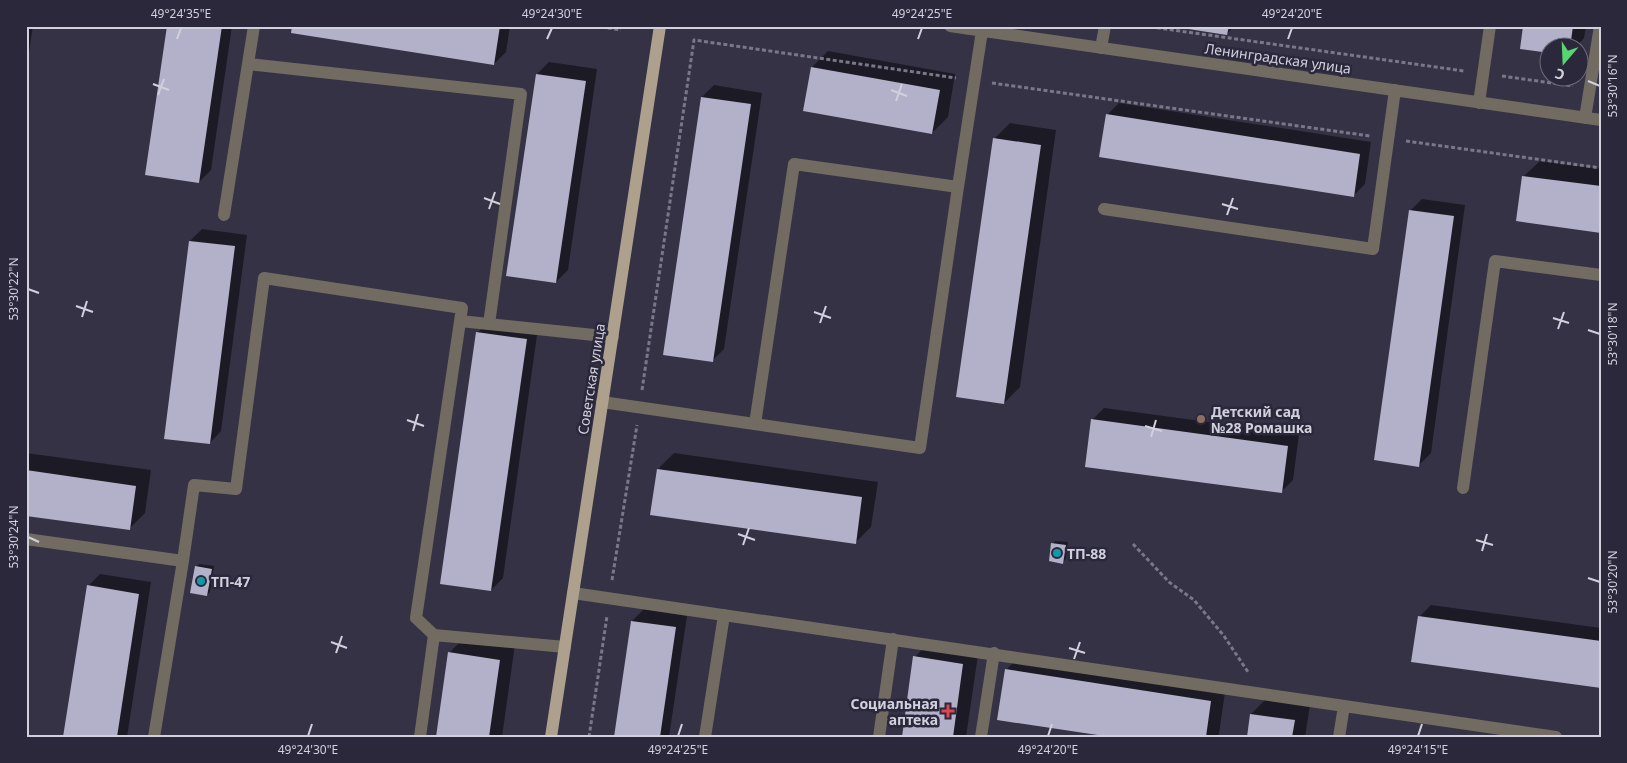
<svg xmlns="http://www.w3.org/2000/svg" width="1627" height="763" font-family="'Noto Sans',sans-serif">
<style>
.shadow{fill:#0007}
.building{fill:#b3b0c9}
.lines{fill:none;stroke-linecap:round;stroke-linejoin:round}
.path{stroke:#797788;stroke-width:3;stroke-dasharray:4 2.5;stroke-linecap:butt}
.minor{stroke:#726b62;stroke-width:12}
.major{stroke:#ada08d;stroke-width:12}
.ticks{fill:none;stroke:#d1d0dd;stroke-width:2}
.education-dot{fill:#8d6e63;stroke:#2b283c;stroke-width:2}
.culture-dot{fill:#0f9aa8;stroke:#2b283c;stroke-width:2}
.health-dot{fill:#e0444e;stroke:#2b283c;stroke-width:2}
.labels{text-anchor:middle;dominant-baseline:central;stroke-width:5;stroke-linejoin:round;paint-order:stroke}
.street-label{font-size:14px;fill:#d1d0dd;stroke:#2b283c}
.poi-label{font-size:14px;font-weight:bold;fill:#d1d0dd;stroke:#2b283c;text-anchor:start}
.neatline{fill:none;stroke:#d1d0dd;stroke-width:2}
.ticks-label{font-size:12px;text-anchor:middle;fill:#d1d0dd}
</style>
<rect width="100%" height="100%" fill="#353246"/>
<path class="shadow" d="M26 26H33L26 72Z
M168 26H232L211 170 199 182Z
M294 26H510L506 52 494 64Z
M1169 26H1234L1227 34Z
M1524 26H1586L1584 38 1575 48H1550Z
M828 51 955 74 948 117 932 133 812 67Z
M549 62 597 69 568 270 556 282 537 74Z
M714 85 762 93 724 349 712 361 665 354 702 97Z
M1119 103 1371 142 1365 184 1353 196 1107 115Z
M1010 123 1056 130 1020 387 1004 403 994 139Z
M1540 161 1601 169V231L1524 176Z
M1422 199 1465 205 1431 453 1419 465 1410 211Z
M202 229 247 235 221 431 210 443 190 241Z
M489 321 538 328 503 578 491 590 477 333Z
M1104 408 1299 434 1293 480 1281 492 1092 420Z
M26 453 151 470 145 513 129 529 26 514Z
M674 453 878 482 871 527 855 543 658 469Z
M1055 541 1068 542 1066 559 1063 562 1053 544Z
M199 564 214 566 210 592 207 595 196 567Z
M100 574 151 582 127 737H65L88 586Z
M1431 605 1601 628V687L1419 617Z
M644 609 687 616 669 737H615L632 621Z
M465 637 515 644 502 737H438L449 653Z
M930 641 979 648 966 737H903L915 657Z
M1022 654 1226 685 1219 734 1216 737H1119L1006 670Z
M1267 698 1310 705 1305 737H1248L1251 714Z"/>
<path class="building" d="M167 26H222L199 183 145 175Z
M292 26H500L494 65 291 33Z
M1169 26H1229L1227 35Z
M1523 26H1573L1570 48H1550V53L1520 49Z
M811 67 940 90 932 134 803 111Z
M536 74 586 81 556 283 506 276Z
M701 97 751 104 713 362 663 355Z
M1106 114 1360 154 1354 197 1099 157Z
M993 138 1041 145 1004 404 956 397Z
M1522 176 1601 186V233L1516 221Z
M1409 210 1454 216 1419 467 1374 460Z
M189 241 235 246 210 444 164 439Z
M476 332 527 339 491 591 440 584Z
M1091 419 1288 446 1282 493 1085 467Z
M657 469 862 497 856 544 650 515Z
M26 470 136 486 130 530 26 516Z
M1051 543 1066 545 1063 564 1049 561Z
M195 566 212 569 207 596 190 593Z
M87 585 139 594 117 737H63Z
M1418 616 1601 641V688L1411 662Z
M631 621 676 627 660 737H614Z
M448 652 500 660 489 737H436Z
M913 656 963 664 953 737H902Z
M1005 669 1211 701 1206 737H1111L997 720Z
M1250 714 1295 720 1292 737H1247Z"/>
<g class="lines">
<path class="path" d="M595 26 621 30
M1144 26 1464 71
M1502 76 1573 86
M992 83 1370 136
M1406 141 1601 168
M642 390 694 40 956 78
M1133 544 1169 582 1194 600 1224 636 1248 672
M612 580 637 425
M589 737 607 616"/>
<path class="minor" d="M950 26 1601 120
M1101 48 1105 26
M248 64 521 94 489 324
M1479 103 1490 26
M1585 118 1600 26
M1104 209 1373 249 1395 90
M224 215 254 26
M460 321 613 337
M602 402 920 448 958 187
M755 424 794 164 958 187 982 31
M1463 488 1495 261 1601 275
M26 539 183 561 154 737
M183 561 194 485 236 489 264 278 462 308 416 618 434 635
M573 593 1556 737
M420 737 434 635 565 647
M705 737 724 615
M879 737 893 639
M981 737 994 653
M1339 737 1344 706"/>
<path class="major" d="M551 737 660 26"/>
</g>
<path class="ticks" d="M177 39 181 28M547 39 552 28M918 39 922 28M1288 39 1292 28M1588 81 1600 86M153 84 169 90M891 90 907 96M158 95 164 79M896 101 902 84M484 198 500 204M1222 204 1238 209M489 209 495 192M1227 215 1233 198M28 289 39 293M76 306 93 312M814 312 831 318M82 317 87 301M1553 318 1569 323M820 323 826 306M1558 329 1564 312M1588 330 1600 334M407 420 424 426M1145 426 1162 431M413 431 418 414M1151 437 1156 420M738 534 755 540M28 537 39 542M1476 540 1493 545M743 545 749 528M1482 551 1487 534M1588 578 1600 582M331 642 347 648M1069 648 1085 653M336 653 342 636M1074 659 1080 642M308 736 312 724M678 736 682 724M1048 736 1052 724M1418 736 1422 724"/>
<circle class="education-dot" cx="1201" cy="419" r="5"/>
<g class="culture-dot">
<circle cx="1057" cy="553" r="5"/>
<circle cx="201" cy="581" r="5"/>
</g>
<path class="health-dot" d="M945.5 703.5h5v5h5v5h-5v5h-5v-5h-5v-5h5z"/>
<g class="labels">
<g class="street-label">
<text transform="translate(1278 58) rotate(8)">Ленинградская улица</text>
<text transform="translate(591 379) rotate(-81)">Советская улица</text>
</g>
<g class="poi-label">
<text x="1211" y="411">Детский сад<tspan x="1211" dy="16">№28 Ромашка</tspan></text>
<text x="1067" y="553">ТП-88</text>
<text x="211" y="581">ТП-47</text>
<text x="938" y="703" text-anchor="end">Социальная<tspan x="938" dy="16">аптека</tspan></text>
</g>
</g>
<rect width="1627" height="763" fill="none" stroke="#2b283c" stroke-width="55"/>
<g transform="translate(1564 62) rotate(199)"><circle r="24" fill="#2b283c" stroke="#6d6b7c"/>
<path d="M0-4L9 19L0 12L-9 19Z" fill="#58d56f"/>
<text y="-8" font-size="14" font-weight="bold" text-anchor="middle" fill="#d1d0dd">С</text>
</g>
<rect x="28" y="28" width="1572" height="708" class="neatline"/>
<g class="ticks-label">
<text x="181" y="18">49°24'35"E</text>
<text x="552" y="18">49°24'30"E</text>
<text x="922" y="18">49°24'25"E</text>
<text x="1292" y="18">49°24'20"E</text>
<text transform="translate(1613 86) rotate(-90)" y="4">53°30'16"N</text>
<text transform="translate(14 289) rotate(-90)" y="4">53°30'22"N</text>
<text transform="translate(1613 334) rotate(-90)" y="4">53°30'18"N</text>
<text transform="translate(14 537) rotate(-90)" y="4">53°30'24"N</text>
<text transform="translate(1613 582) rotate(-90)" y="4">53°30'20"N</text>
<text x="308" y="754">49°24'30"E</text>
<text x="678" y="754">49°24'25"E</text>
<text x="1048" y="754">49°24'20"E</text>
<text x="1418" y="754">49°24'15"E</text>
</g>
</svg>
